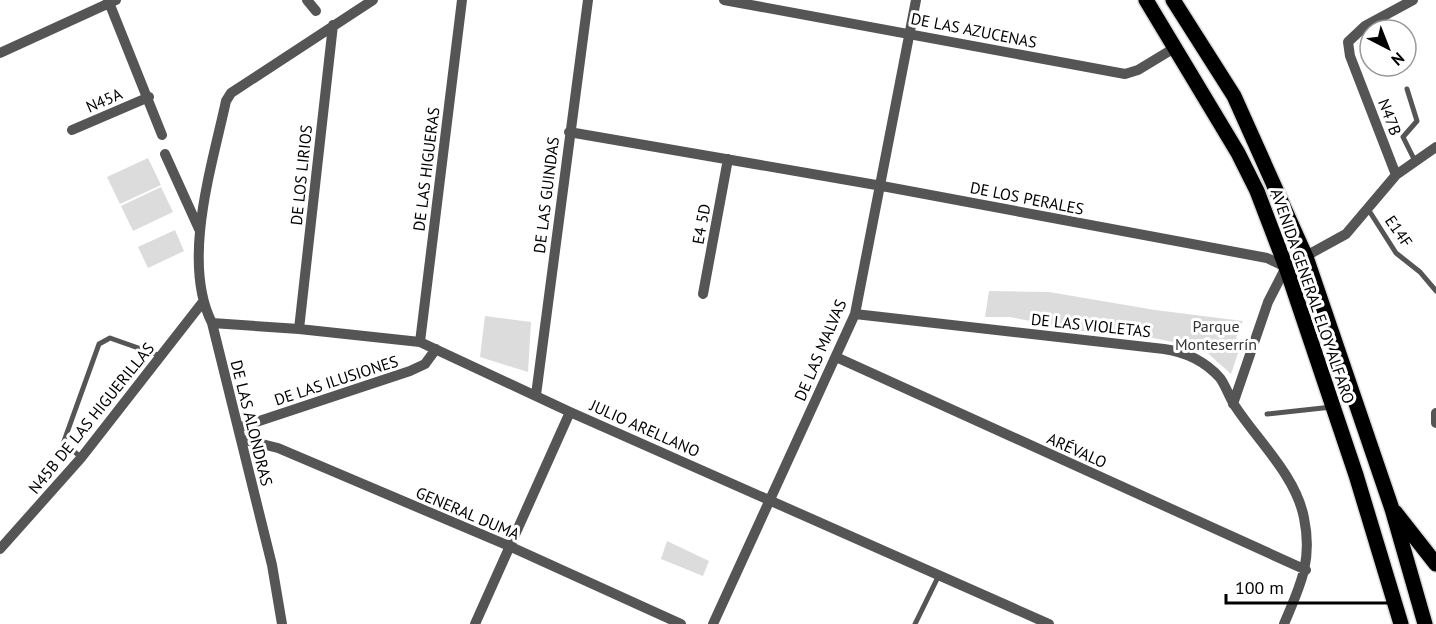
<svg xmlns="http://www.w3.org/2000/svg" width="1436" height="624" font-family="'PT Sans',sans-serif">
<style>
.green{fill:#dcdcdc}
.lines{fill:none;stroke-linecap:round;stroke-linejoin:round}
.primary-casing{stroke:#dbdbdb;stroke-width:18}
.lane{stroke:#555;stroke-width:5}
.street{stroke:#555;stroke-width:10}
.primary{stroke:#000;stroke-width:15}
.labels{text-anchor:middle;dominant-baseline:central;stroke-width:6;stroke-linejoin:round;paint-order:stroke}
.street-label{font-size:16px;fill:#000;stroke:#fff}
.park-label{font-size:16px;fill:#333;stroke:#fff}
</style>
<rect width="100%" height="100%" fill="#fff"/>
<path class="green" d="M148 158 161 185 120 204 107 177Z
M161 187 173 212 133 231 121 206Z
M175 230 184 251 148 268 138 247Z
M989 291 1049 292 1155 310 1243 321 1238 330 1235 344 1239 350 1231 374 1202 348 1153 338 1081 331 1010 317H985Z
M485 316 531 322 528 372 480 357Z
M667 541 709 561 703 576 661 559Z"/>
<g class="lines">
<g class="primary-casing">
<path id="primary" d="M1146 0 1238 153 1257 191 1286 267 1356 475 1401 624
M1173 0 1234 96 1306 257 1392 509 1425 624
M1395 512 1436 564"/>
</g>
<path class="lane" d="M1407 89 1417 121 1403 137 1415 161
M1368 209 1396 253 1420 272 1436 291
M1267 414 1332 407
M81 458 64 441 99 344 110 338 161 356
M915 624 939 575"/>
<path class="street" d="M108 0 162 135
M307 0 316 11
M724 0 1125 74 1138 70 1176 47
M0 53 116 0
M72 130 149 97
M569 132 882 186 1267 258 1286 267
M165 154 199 229
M1396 175 1350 56 1348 42 1365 26 1413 0
M1286 267 1346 234 1396 175 1436 147
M703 294 728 159
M855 314 1164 349C1185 352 1205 361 1220 378 1226 386 1229 397 1235 406 1258 441 1296 476 1304 518 1313 561 1300 586 1284 624
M212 323 299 329 420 342 570 412 1049 624
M299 329 333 25
M420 342 462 0
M836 357 1306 570
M536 395 588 0
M1233 404 1268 302 1286 267
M1436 413V423
M238 428 410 371 425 364 436 349
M241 439 278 448 509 546 681 624
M0 549 81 458 202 303
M282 624 272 565 212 323C181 262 212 166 226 101L231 93 373 0
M475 624 570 412
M713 624 855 314 916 0"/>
<use href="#primary" class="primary"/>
</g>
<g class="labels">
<g class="street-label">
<text transform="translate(974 30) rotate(11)">DE LAS AZUCENAS</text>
<text transform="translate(104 100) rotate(-24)">N45A</text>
<text transform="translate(1390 117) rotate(69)">N47B</text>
<text transform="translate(426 169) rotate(-83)">DE LAS HIGUERAS</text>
<text transform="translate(301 175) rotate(-84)">DE LOS LIRIOS</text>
<text transform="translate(546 195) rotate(-83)">DE LAS GUINDAS</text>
<text transform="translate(1027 198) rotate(11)">DE LOS PERALES</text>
<text transform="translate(701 224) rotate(-80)">E4 5D</text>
<text transform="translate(1399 231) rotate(55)">E14F</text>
<text transform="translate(1313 296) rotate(71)">AVENIDA GENERAL ELOY ALFARO</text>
<text transform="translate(1091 325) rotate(6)">DE LAS VIOLETAS</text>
<text transform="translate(820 350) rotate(-67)">DE LAS MALVAS</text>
<text transform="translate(336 380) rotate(-18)">DE LAS ILUSIONES</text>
<text transform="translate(91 418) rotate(-51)">N45B DE LAS HIGUERILLAS</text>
<text transform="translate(252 423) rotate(76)">DE LAS ALONDRAS</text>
<text transform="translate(645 428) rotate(24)">JULIO ARELLANO</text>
<text transform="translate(1077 450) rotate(24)">ARÉVALO</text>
<text transform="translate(468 513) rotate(23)">GENERAL DUMA</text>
</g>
<g class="park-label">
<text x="1216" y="326">Parque<tspan x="1216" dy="18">Monteserrín</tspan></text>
</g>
</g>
<g transform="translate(1388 48) rotate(138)"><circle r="28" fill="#ffffff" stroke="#999999" stroke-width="1.5"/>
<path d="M0-4.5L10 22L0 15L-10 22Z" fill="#000000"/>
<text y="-9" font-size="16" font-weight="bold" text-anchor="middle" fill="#000000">N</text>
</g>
<path d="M1226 594v9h170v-9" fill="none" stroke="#000000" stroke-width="3"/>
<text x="1235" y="594" font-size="18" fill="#000000" stroke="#ffffff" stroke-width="4.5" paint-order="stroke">100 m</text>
</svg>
